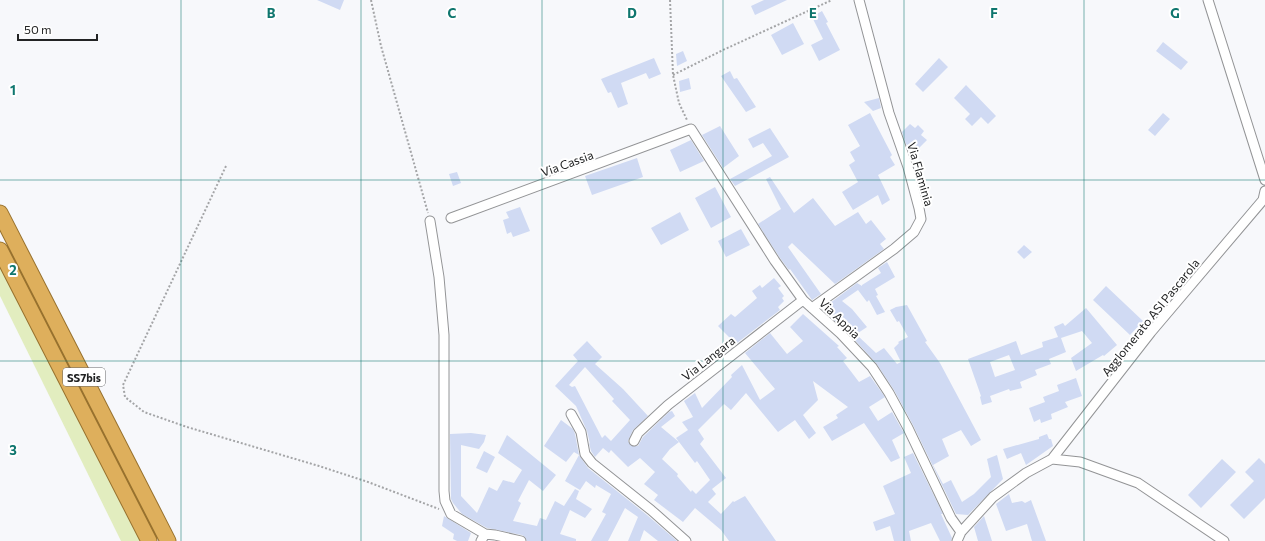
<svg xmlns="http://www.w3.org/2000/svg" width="1265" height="541" font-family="Commissioner,sans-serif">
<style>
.green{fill:#e2edbf}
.building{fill:#d0daf3;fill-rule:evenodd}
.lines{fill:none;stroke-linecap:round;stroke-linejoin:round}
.minor-casing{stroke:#939496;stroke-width:11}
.trunk-casing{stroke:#97712e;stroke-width:17}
.path{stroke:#a4a5a7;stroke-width:2;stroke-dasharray:2 2;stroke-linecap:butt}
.minor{stroke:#fff;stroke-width:9}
.trunk{stroke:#deaf5c;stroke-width:15}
.grid{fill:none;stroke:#0f766e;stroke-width:1;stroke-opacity:0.55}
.labels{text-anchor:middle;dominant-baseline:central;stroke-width:4;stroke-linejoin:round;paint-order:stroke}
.shield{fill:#fff;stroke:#646566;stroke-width:1}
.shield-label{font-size:11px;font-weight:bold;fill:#222324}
.street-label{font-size:12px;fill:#222324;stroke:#fff}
.grid-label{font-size:13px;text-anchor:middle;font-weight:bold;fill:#0f766e;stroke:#fff;stroke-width:4;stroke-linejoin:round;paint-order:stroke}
</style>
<rect width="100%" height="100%" fill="#f7f8fb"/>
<path class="green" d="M0 267 140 541H121L0 296Z"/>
<path class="building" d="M317 0H344L340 10Z
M764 0H787L755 15 751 6Z
M822 11 828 22 826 23 840 50 819 61 811 45 823 39 812 17Z
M793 23 804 44 782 55 771 35Z
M1163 42 1188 62 1181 70 1156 51Z
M683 51 687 61 677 66 676 54Z
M654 58 661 74 649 79 646 73 621 83 628 104 618 108 611 92 608 93 601 79Z
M939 58 948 67 923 92 915 84Z
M730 71 734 79 737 78 756 107 746 112 721 76Z
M689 78 691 89 680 92 679 81Z
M966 85 996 116 988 124 981 117 972 126 965 119 970 114 954 98Z
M879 98 881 108 873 111 864 102Z
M870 113 892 155 890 157 895 165 878 175 890 200 882 205 878 195 853 210 842 192 858 182 849 165 855 161 850 152 860 146 848 125Z
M1163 113 1170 119 1155 136 1148 130Z
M910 124 915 128 918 125 924 131 921 135 927 140 915 152 906 144 902 132Z
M720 126 739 156 723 168 702 135Z
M770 128 789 157 735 186 730 179 772 156 763 143 753 148 748 139Z
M691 140 704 161 680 172 670 150Z
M637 158 643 177 592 195 585 176Z
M457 172 461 183 453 186 449 174Z
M770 177 794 213 813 198 835 226 858 212 866 224 871 220 886 239 880 244 884 249 835 284 792 243 788 247 821 294 812 300 790 269 789 270 780 258 758 224 781 209 766 179Z
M715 187 731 217 711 228 695 198Z
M520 207 530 231 513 237 511 232 507 234 503 220 509 218 506 212Z
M680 212 689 230 661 245 651 228Z
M741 229 750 245 726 257 718 241Z
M1024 245 1032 252 1024 259 1017 252Z
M887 262 895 277 875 289 878 295 876 296 885 312 877 315 869 300 867 302 858 290 842 301 852 309 867 327 852 337 822 309 857 283 862 286V285L881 273 878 268Z
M774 278 781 286 778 288 784 296 782 298 784 301 778 307 780 310 737 343 732 337 730 338 718 326 731 314 735 317 757 298 752 291 760 285 762 288Z
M1106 286 1143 321 1130 335 1093 300Z
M907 305 927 341 925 342 940 363 981 440 971 446 961 430 942 439 949 456 933 465 943 484 951 480 962 502 974 494 991 477 987 459 997 455 1003 479 968 515 956 514 913 425 894 390 876 363 853 338 857 335 876 353 884 348 897 364 901 362 894 348 899 343 898 342 908 337 899 321 897 322 890 310 896 307Z
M1086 308 1117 345 1104 356 1103 355 1076 371 1071 358 1092 343 1082 331 1061 338 1066 352 1049 359 1051 364 1035 370 1037 375 1020 382 1022 388 1010 391 1009 389 990 396 992 402 982 405 980 397 981 396 968 359 1016 341 1021 355 1043 347 1042 342 1058 337 1054 327 1063 323 1065 326ZM1009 355 1015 370 995 377 990 362Z
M803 314 839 346 837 347 847 358 843 361 859 382 870 376 885 397 869 407 878 421 892 412 904 433 892 440 900 458 891 462 864 423 832 441 823 427 838 418 836 415 848 407 813 381 818 400 803 415 816 433 809 439 795 420 778 432 746 393 731 410 724 404 698 430 704 439 700 444 726 478 712 489 716 494 708 502 721 514 733 501 734 502 745 496 776 541H729L721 530 695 508 683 522 654 500 658 495 644 484 655 472 640 458 628 467 611 450 609 453 603 448 595 457 591 451 589 443 590 444 587 431 576 406 555 386 578 361 573 355 587 341 602 357 595 364 623 389 648 416 633 430 628 441 631 446H638L643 437 669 412 672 411 675 416 661 427 679 442 670 449 662 459 678 474 677 476 691 492 692 490 696 494 710 480 697 461 695 463 676 438 688 430 682 422 693 417 684 401 695 393 702 408 732 377 731 375 742 365 760 400 775 389 745 353 770 333 787 354 803 341 790 327ZM585 367 614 399 612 401 630 420 611 441 605 435 602 438 575 386 572 387 569 385Z
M1076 378 1082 396 1065 402 1068 407 1051 414 1052 419 1041 423 1040 419 1034 422 1029 408 1045 402 1043 397 1059 391 1057 385Z
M561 420 573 429 575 434 579 455 574 452 566 462 544 446Z
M471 433 486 435 484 442 479 449 461 445V496L477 513 489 487 497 491 503 480 514 483 522 470 498 453 507 435 556 475 543 491 529 480 518 501 521 503 513 521 537 526 540 518 546 520 555 501 564 506 575 489 579 491 576 499 592 509 585 518 570 510 560 534 576 539V541H527L525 537 522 535 487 528 462 514 453 503 451 499 450 434Z
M1047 434 1049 439H1051L1053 446 1026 465 1021 453 1007 459 1003 449 1039 439V437Z
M484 451 495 457 487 473 476 468Z
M913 453 943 514H941L952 538 951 541H940L931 523 909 531 911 541H894L890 526 876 531 873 522 895 514 883 486 911 473 904 457Z
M579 455 588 468 647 515 677 541H658L644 530 640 541H628L638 517 625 508 608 541H591L606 514 602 512 611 494 596 485 595 488 586 481 580 490 565 481Z
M1259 458 1265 464V498L1244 519 1230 505 1254 481 1245 472Z
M1222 459 1236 472 1201 508 1188 495Z
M1009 494 1012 503 1022 501 1025 503 1031 500 1046 541H1032L1027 524 1006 531 996 504Z
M444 516 471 533 468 541H457L453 539 454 534 442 526Z
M984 516 992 541H978L974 527Z"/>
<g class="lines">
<g class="minor-casing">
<path id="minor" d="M1208 0 1265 180
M451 218 691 129 775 261 803 300 841 334 872 367 889 393 908 428 951 518 961 532
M430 221 439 277 444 335V491L445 501 451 514 485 534
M812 308 894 249 914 232 921 219 919 208 908 167 889 113 859 0
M571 414 581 432 585 454 592 463 651 510 686 541
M634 441 638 433 668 405 803 300
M1052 459 1080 462 1138 483 1224 541
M481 541 485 534 495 535 521 541
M957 541 961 532 993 497 1026 473 1052 459 1151 332 1263 200 1265 191"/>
</g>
<g class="trunk-casing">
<path id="trunk" d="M0 213 168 541
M0 250 149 541"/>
</g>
<path class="path" d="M371 0 381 46 428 213
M670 0 673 75 679 103 687 120
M673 75 723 50 832 0
M226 166 123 385 125 397 144 412 187 427 319 466 368 482 439 509"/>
<use href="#minor" class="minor"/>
<use href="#trunk" class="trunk"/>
</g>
<path class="grid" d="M181 0V541M361 0V541M542 0V541M723 0V541M904 0V541M1084 0V541M0 180H1265M0 361H1265"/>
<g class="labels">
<rect class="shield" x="63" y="368" width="42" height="18" rx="3"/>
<g class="shield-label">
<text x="84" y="377">SS7bis</text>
</g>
<g class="street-label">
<text transform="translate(567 163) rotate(-20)">Via Cassia</text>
<text transform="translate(921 174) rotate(74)">Via Flaminia</text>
<text transform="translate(1150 317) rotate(-51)">Agglomerato ASI Pascarola</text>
<text transform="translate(840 318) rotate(44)">Via Appia</text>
<text transform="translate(708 358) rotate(-38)">Via Langara</text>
</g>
</g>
<g class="grid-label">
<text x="271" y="18">B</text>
<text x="452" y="18">C</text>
<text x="632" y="18">D</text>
<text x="813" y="18">E</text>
<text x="994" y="18">F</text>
<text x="1175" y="18">G</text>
<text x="13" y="95">1</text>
<text x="13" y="275">2</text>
<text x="13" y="455">3</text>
</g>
<path d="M18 34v6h79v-6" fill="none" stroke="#222324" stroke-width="2"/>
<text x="24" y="34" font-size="12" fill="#222324" stroke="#ffffff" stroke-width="3" paint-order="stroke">50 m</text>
</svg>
